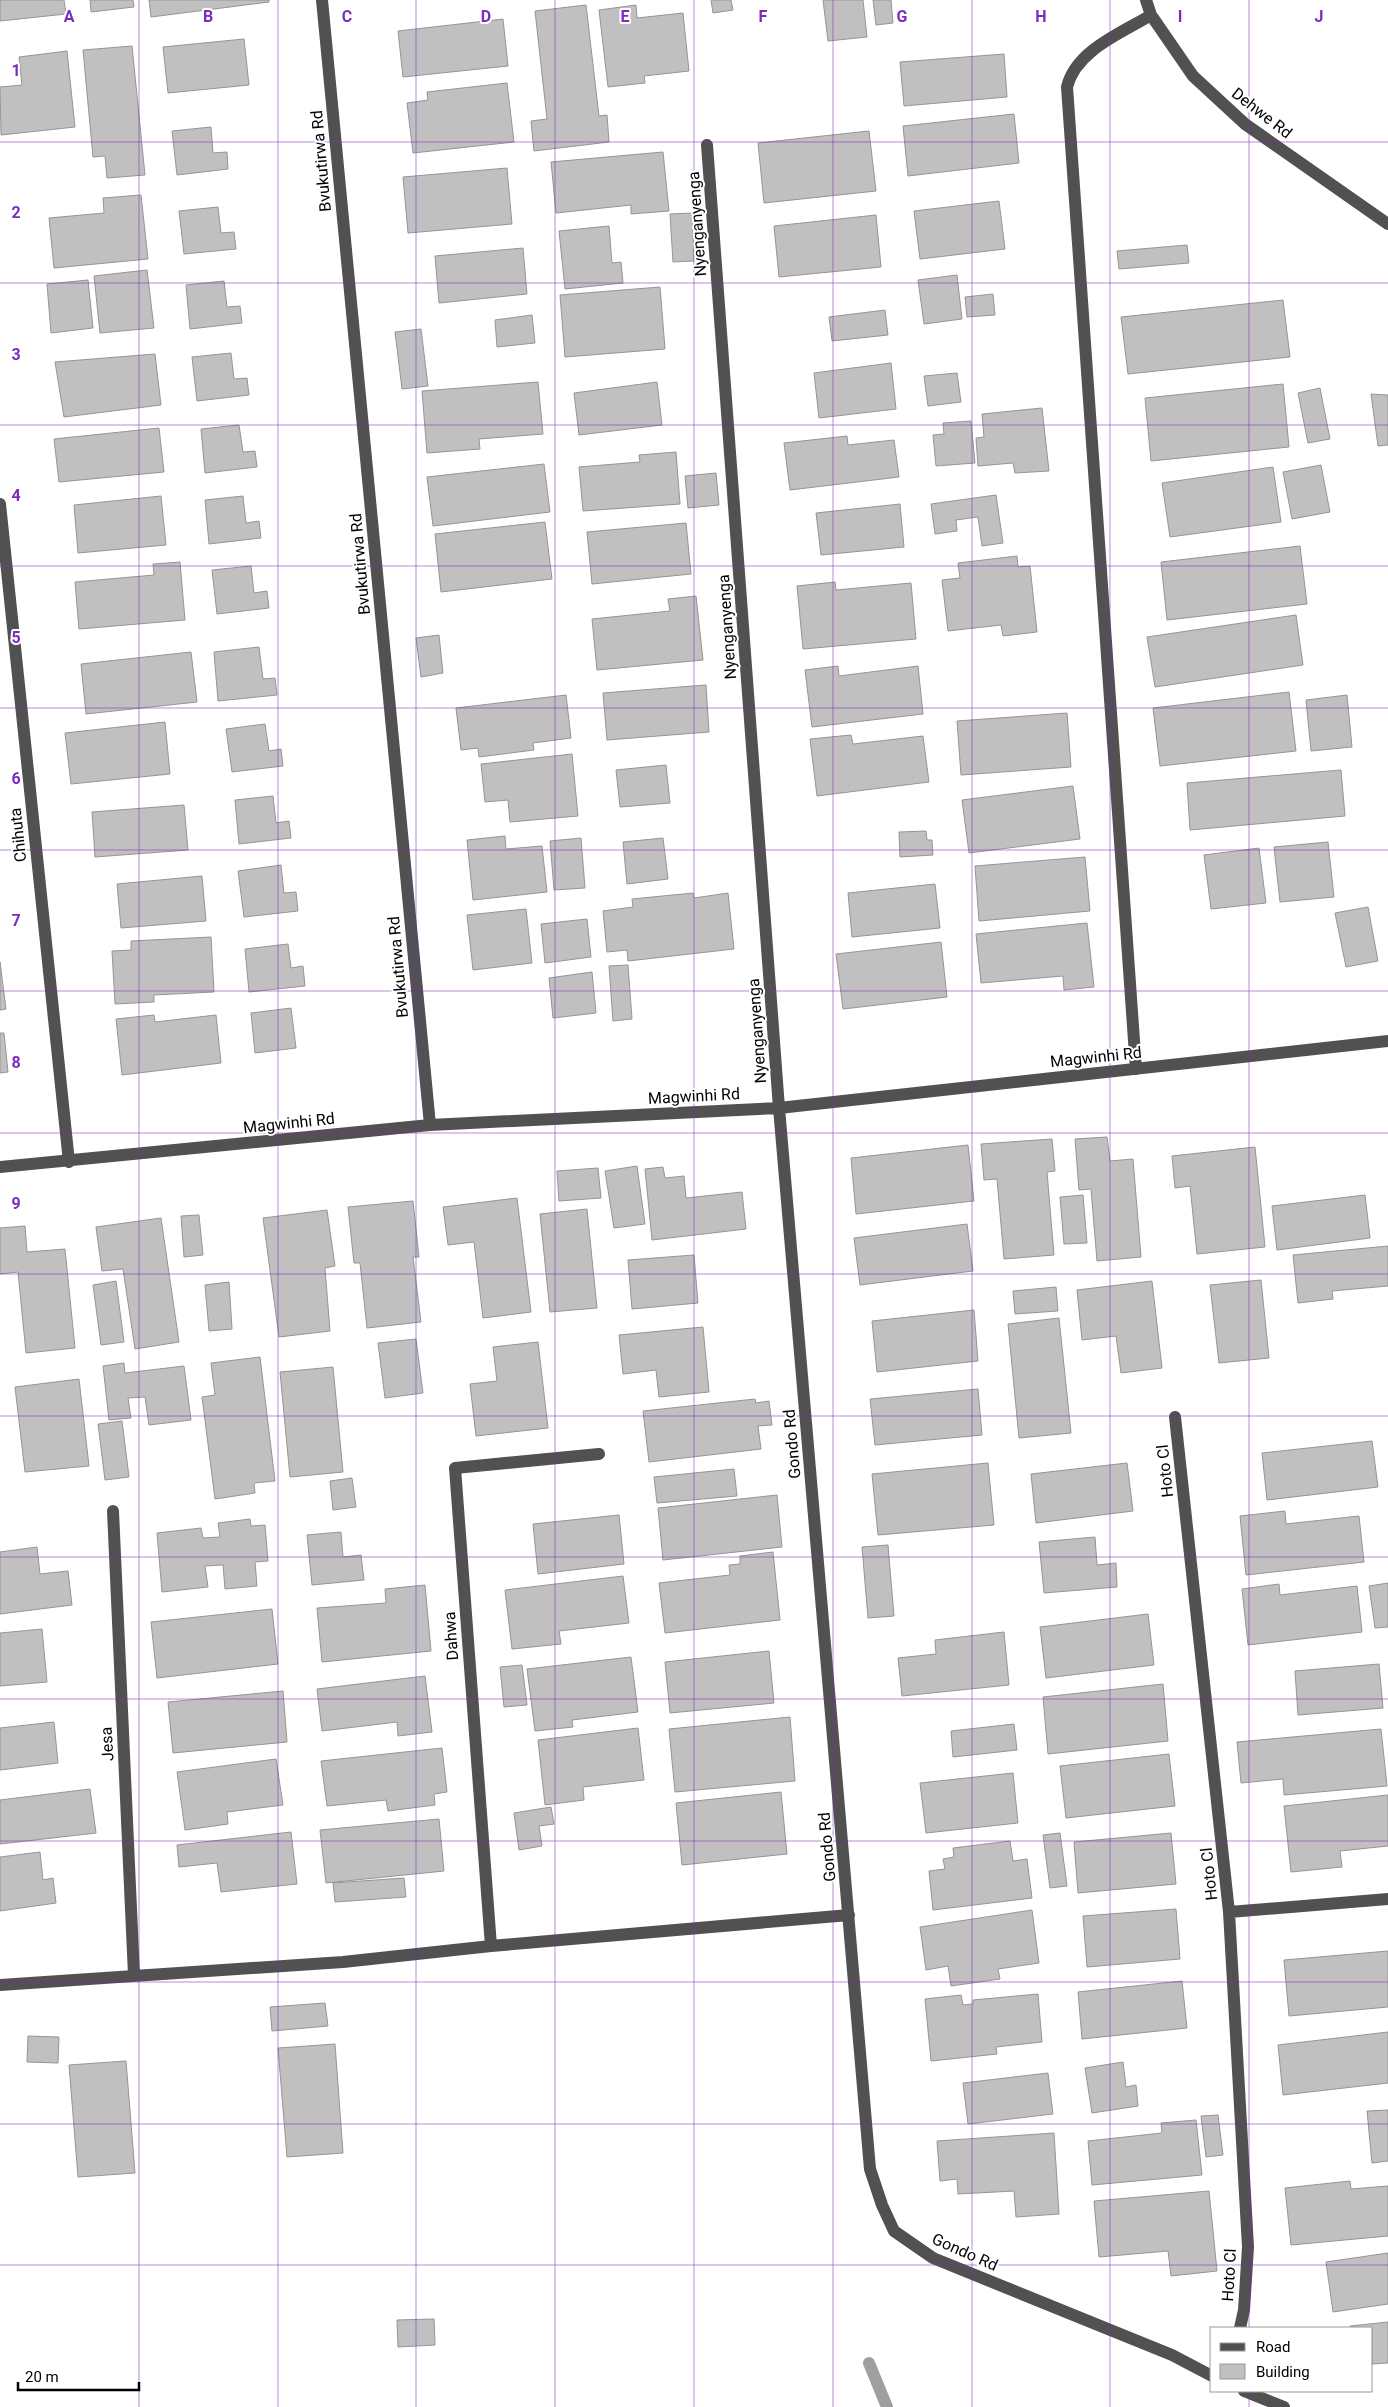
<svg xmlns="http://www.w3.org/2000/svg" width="1388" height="2407" font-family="Roboto,sans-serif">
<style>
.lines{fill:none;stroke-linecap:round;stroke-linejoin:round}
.stream{stroke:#9f9f9f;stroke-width:12}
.building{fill:#c0c0c0;stroke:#959595}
.minor{stroke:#515151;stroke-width:12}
.grid{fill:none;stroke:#7b2cbf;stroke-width:1;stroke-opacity:0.55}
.labels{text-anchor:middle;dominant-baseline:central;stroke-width:4;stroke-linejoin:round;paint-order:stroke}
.street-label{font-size:16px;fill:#000;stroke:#fff}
.grid-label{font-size:16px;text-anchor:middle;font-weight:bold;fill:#7b2cbf;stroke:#fff;stroke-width:4;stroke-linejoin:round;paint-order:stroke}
</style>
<rect width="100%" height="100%" fill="#fff"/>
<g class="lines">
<path class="stream" d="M869 2363 887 2407"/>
</g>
<path class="building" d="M0 0H64L66 14 0 21Z
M90 0H133L134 7 91 12Z
M149 0H269V2L151 17Z
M711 0H731L733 10 713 13Z
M823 0H863L867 37 828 41Z
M873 0H891L893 23 876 25Z
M586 5 599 116 607 115 609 142 534 151 531 121 547 119 535 11Z
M636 5 637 18 683 13 689 71 644 76 645 83 608 87 599 10Z
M503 19 508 66 403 77 398 31Z
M244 39 249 85 168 93 163 47Z
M132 46 145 175 107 178 105 156 93 157 83 50Z
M67 51 75 127 1 135 0 87 22 85 19 57Z
M1004 54 1007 97 904 106 900 62Z
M507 83 514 142 413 153 407 103 428 100 427 92Z
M1014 114 1019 163 908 176 903 126Z
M211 127 213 153 227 152 228 169 177 175 172 131Z
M869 131 876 191 764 203 758 143Z
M663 152 669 211 631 214V205L556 213 551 162Z
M507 168 512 224 408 233 403 177Z
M141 195 148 259 54 268 49 218 104 213 103 198Z
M999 201 1005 249 920 259 914 211Z
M218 207 221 233 234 232 236 249 184 254 179 211Z
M692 213 694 261 673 262 670 214Z
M876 215 881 267 779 277 774 226Z
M609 226 612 263 621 262 623 283 565 289 559 231Z
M1187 245 1189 263 1119 269 1117 251Z
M523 248 527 294 439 303 435 256Z
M147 270 154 328 100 333 94 276Z
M957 275 962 319 924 324 918 280Z
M88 280 93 328 51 333 47 284Z
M224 281 227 307 240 306 242 323 190 329 186 285Z
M660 287 665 349 565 357 560 295Z
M993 294 995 315 967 317 965 297Z
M1283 300 1290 357 1128 374 1121 317Z
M885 310 888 335 832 341 829 317Z
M532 315 535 343 497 347 495 320Z
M421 329 428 386 402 389 395 332Z
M231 353 234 379 247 378 249 395 197 401 192 357Z
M155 354 161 405 64 417 55 362Z
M891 363 896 409 819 418 814 373Z
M957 373 961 402 928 406 924 376Z
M538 382 543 434 479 439 480 449 427 453 422 391Z
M657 382 662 425 579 435 574 393Z
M1283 384 1289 447 1151 461 1145 398Z
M1320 388 1330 439 1308 443 1298 393Z
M1371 394 1388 395V445L1378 446Z
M1042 408 1049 471 1015 473 1013 463 978 466 976 438 984 437 982 414Z
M971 421 975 463 936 466 933 435 944 434 943 423Z
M239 425 243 452 255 451 257 467 205 473 201 429Z
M159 428 164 472 59 482 54 439Z
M847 436 848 445 894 440 899 477 790 490 784 443Z
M676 452 680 504 583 511 579 467 640 462 639 455Z
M544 464 550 512 433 526 427 477Z
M1321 465 1330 512 1292 519 1283 472Z
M1273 467 1281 522 1170 537 1162 483Z
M716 473 719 505 688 508 685 476Z
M996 495 1003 543 982 546 978 517 956 520 957 531 935 534 931 504Z
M161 496 166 545 78 553 74 505Z
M243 496 246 523 259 521 261 538 209 544 205 500Z
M900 504 904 547 821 555 816 513Z
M545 522 552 579 441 592 435 534Z
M686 523 691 574 592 584 587 532Z
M1300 546 1307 604 1167 620 1161 562Z
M1017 556 1018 567 1030 566 1037 632 1003 636 1001 625 948 631 942 580 960 578 958 563Z
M180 562 185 620 79 629 75 582 154 575 153 564Z
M251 566 254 593 267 591 269 608 217 614 212 570Z
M835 582 836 590 911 583 916 639 803 649 797 586Z
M696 596 703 660 597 670 592 619 670 611 668 599Z
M1296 615 1303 665 1155 687 1147 637Z
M439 635 443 673 421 677 416 638Z
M259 647 263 679 275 678 277 695 218 701 214 652Z
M191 652 197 702 86 714 81 664Z
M838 666 839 676 918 666 923 714 812 727 805 670Z
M706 685 709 732 607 740 603 693Z
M1289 692 1296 751 1160 766 1153 708Z
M566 695 571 738 533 743 534 750 479 757 478 748 461 750 456 708Z
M1347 695 1352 747 1311 751 1306 700Z
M1067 713 1071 767 961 775 957 721Z
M165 722 170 774 71 784 65 733Z
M265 724 269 751 281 749 283 766 232 772 226 729Z
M851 735 853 744 923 736 929 782 817 796 810 739Z
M572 754 578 816 510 822 508 800 485 802 481 764Z
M666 765 670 803 620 807 616 770Z
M1341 770 1345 816 1190 830 1187 783Z
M1073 786 1080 839 969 853 962 800Z
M273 796 276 823 289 821 291 838 239 844 235 800Z
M184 805 188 850 95 857 92 812Z
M926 831 927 840H932L933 855 900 857 899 832Z
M505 836 506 849 542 846 547 892 473 900 467 840Z
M581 838 585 888 554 890 550 841Z
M663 838 668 879 627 884 623 842Z
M1328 842 1334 897 1280 902 1274 847Z
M1259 848 1266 903 1211 909 1204 855Z
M1085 857 1090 911 979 921 975 866Z
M281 865 284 893 296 892 298 911 244 917 238 871Z
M202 876 206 921 121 928 117 884Z
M935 884 940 928 852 937 848 893Z
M693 893 694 898 728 893 734 949 628 961 627 950 607 952 603 911 633 907 632 899Z
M1368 907 1378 961 1346 967 1335 913Z
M526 909 532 963 473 970 467 915Z
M587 919 591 957 545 963 541 924Z
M1087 923 1094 987 1064 990 1063 976 981 983 976 934Z
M211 937 214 992 154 995V1002L115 1004 112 951 131 950V941Z
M941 942 947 997 843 1009 836 954Z
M288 944 291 968 303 966 305 986 249 992 245 949Z
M0 962 6 1009 0 1010Z
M628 965 632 1019 613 1021 609 966Z
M592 972 596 1013 553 1018 549 978Z
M291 1008 296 1048 255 1053 251 1013Z
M154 1015 155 1022 216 1015 221 1063 122 1075 116 1019Z
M0 1033H4L8 1072 0 1073Z
M1107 1137 1110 1161 1133 1159 1141 1257 1097 1261 1091 1189 1079 1190 1075 1139Z
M1052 1139 1055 1171 1047 1172 1054 1255 1004 1259 997 1179 984 1180 981 1144Z
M968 1145 974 1201 856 1214 851 1158Z
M1255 1147 1265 1247 1197 1254 1190 1186 1175 1188 1172 1156Z
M637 1166 645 1224 614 1228 605 1171Z
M663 1167 665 1178 684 1176 686 1198 742 1192 746 1229 652 1240 645 1169Z
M598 1168 601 1198 559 1201 557 1171Z
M1083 1195 1087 1243 1064 1244 1060 1197Z
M1365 1195 1370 1238 1277 1250 1272 1206Z
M517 1198 531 1312 483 1318 474 1242 448 1245 443 1207Z
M413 1201 419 1257H413L421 1322 367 1328 360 1263H354L348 1207Z
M587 1209 597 1308 550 1312 540 1214Z
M327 1210 335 1266 325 1268 330 1331 279 1337 263 1218Z
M199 1215 203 1255 184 1257 181 1216Z
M161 1218 179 1342 135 1349 123 1269 102 1271 96 1227Z
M967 1224 973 1271 860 1285 854 1238Z
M25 1226 27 1252 65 1249 75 1348 26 1353 18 1272 0 1274V1228Z
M1388 1246V1286L1332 1291 1333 1299 1298 1303 1293 1255Z
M694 1255 698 1303 632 1309 628 1260Z
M1261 1280 1269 1358 1219 1363 1210 1285Z
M116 1281 124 1342 101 1345 93 1285Z
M1152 1281 1162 1368 1121 1373 1116 1336 1082 1340 1077 1290Z
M229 1282 232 1329 209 1331 205 1285Z
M1056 1287 1058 1311 1015 1314 1013 1291Z
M974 1310 978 1361 877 1372 872 1321Z
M1059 1318 1071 1433 1019 1438 1008 1324Z
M703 1327 709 1392 659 1397 656 1370 623 1374 619 1335Z
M416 1339 423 1393 385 1398 378 1343Z
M538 1342 548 1428 476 1436 470 1384 497 1381 493 1347Z
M260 1357 275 1481 254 1483 255 1493 215 1499 202 1397 215 1395 211 1363Z
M124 1363 125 1373 184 1366 191 1420 149 1425 145 1397 128 1398 131 1418 109 1420 103 1366Z
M333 1367 343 1472 290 1477 280 1372Z
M79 1379 89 1466 25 1472 15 1387Z
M978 1389 982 1435 875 1445 870 1399Z
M755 1399 756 1403 769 1401 772 1425 758 1426 761 1449 649 1462 643 1411Z
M122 1421 129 1477 105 1480 98 1424Z
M1372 1441 1378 1487 1267 1500 1262 1453Z
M988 1463 994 1525 878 1535 872 1474Z
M1127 1463 1133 1511 1036 1523 1031 1474Z
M734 1469 737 1496 657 1503 654 1477Z
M352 1478 356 1507 333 1510 330 1481Z
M777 1495 782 1547 663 1560 658 1508Z
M1285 1511 1286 1524 1359 1516 1364 1562 1246 1575 1240 1516Z
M619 1515 624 1564 538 1574 533 1524Z
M250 1519 251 1526 265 1525 268 1561 255 1562 257 1586 225 1589 223 1565 205 1566 208 1587 162 1592 157 1533 201 1528 203 1538 220 1537 218 1523Z
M341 1532 343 1557 361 1555 364 1580 312 1585 307 1535Z
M1095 1537 1097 1565 1116 1563 1117 1587 1044 1593 1039 1542Z
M888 1545 894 1616 868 1618 862 1547Z
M37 1547 40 1574 68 1571 72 1605 0 1614V1552Z
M773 1552 780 1620 665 1633 659 1583 730 1575 729 1565 740 1564V1556Z
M623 1576 629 1623 559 1631 561 1644 512 1649 505 1590Z
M1388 1583V1627L1375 1628 1369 1586Z
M1279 1584 1280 1595 1357 1586 1362 1632 1248 1645 1242 1589Z
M425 1585 431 1651 322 1662 317 1608 386 1603 385 1589Z
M272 1609 278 1664 157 1678 151 1622Z
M1148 1614 1154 1665 1046 1678 1040 1627Z
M42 1629 47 1682 0 1686V1633Z
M1004 1632 1009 1685 902 1696 898 1658 936 1654 935 1640Z
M769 1651 774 1703 670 1713 665 1662Z
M631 1657 638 1712 572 1720 573 1727 535 1731 527 1669Z
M1379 1664 1383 1708 1298 1715 1295 1671Z
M522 1665 527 1705 504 1707 500 1667Z
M425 1676 432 1732 398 1736 397 1722 322 1731 317 1689Z
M1163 1684 1168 1741 1048 1754 1043 1697Z
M283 1691 287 1742 173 1753 168 1702Z
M790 1717 795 1781 675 1792 669 1729Z
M54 1722 58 1763 0 1770V1728Z
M1014 1724 1017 1750 953 1757 951 1731Z
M638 1728 644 1780 583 1787 584 1800 545 1805 538 1740Z
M1381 1729 1387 1786 1284 1795 1283 1779 1241 1783 1237 1742Z
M442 1748 447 1792 434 1794 435 1805 388 1811 386 1800 327 1806 321 1761Z
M1169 1754 1175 1806 1066 1818 1060 1766Z
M276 1759 283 1805 227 1812 228 1824 185 1830 177 1772Z
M1013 1773 1018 1823 926 1833 920 1783Z
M90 1789 96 1833 0 1844V1800Z
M781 1792 787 1854 682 1865 676 1803Z
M1388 1795V1846L1340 1851 1342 1867 1291 1872 1284 1806Z
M551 1807 554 1824 539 1826 542 1846 519 1850 514 1813Z
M439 1819 444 1871 326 1883 320 1830Z
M291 1832 297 1884 221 1892 217 1863 179 1867 177 1845Z
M1060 1833 1067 1886 1050 1888 1043 1835Z
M1171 1833 1176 1884 1078 1893 1074 1842Z
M1010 1841 1013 1861 1027 1859 1032 1898 933 1910 929 1871 945 1869 943 1859 954 1857 953 1848Z
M40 1852 43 1880 53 1878 56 1903 0 1911V1857Z
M404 1878 406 1897 335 1902 333 1883Z
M1176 1909 1180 1959 1087 1967 1083 1916Z
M1032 1910 1039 1963 998 1969 1000 1979 951 1986 948 1966 926 1970 920 1927Z
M1388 1951V2007L1289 2016 1284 1960Z
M1182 1981 1187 2028 1082 2039 1078 1992Z
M1038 1994 1042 2042 996 2047 997 2054 931 2061 925 1999 961 1995 963 2005 973 2004V2000Z
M325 2003 328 2026 272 2031 270 2007Z
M1388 2032V2083L1283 2095 1278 2045Z
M28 2036 59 2037 58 2063 27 2062Z
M335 2044 343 2153 287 2157 278 2048Z
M126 2061 135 2173 78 2177 69 2065Z
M1123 2062 1126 2087 1136 2085 1138 2106 1092 2113 1085 2068Z
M1048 2073 1053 2114 968 2124 963 2083Z
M1388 2110V2161L1372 2163 1367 2111Z
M1218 2115 1223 2155 1206 2157 1201 2116Z
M1196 2120 1202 2175 1092 2185 1088 2141 1162 2133 1161 2123Z
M1054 2133 1059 2214 1016 2217 1014 2191 958 2194 957 2179 940 2181 937 2141Z
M1350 2181 1351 2189 1388 2186V2236L1291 2245 1285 2188Z
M1209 2191 1217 2271 1171 2276 1168 2251 1099 2257 1094 2201Z
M1388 2253V2304L1333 2312 1326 2262Z
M434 2319 435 2345 398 2347 397 2320Z
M1388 2322V2363L1372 2364V2328H1351L1350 2326Z"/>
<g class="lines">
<path class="minor" d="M322 0 430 1125
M1146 0 1151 15 1193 76 1245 124 1388 224
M707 145 779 1108 870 2169 882 2205 894 2231 933 2258 1172 2355 1212 2376
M0 504 69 1162
M1136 1069 1067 87C1076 50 1122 33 1151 15
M0 1167 430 1125 779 1108 1388 1041
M1175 1417 1229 1912 1248 2247 1244 2310 1240 2328
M113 1511 134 1975
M1229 1912 1388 1899
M491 1946 455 1468 599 1454
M0 1985 343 1962 491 1946 849 1915
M1244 2391 1284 2407"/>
</g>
<path class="grid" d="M139 0V2407M278 0V2407M416 0V2407M555 0V2407M694 0V2407M833 0V2407M972 0V2407M1110 0V2407M1249 0V2328M0 142H1388M0 283H1388M0 425H1388M0 566H1388M0 708H1388M0 850H1388M0 991H1388M0 1133H1388M0 1274H1388M0 1416H1388M0 1557H1388M0 1699H1388M0 1841H1388M0 1982H1388M0 2124H1388M0 2265H1388M1249 2391V2407"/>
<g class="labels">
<g class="street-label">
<text transform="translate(1262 113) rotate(38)">Dehwe Rd</text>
<text transform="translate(321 161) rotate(-95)">Bvukutirwa Rd</text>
<text transform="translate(697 224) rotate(-94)">Nyenganyenga</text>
<text transform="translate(360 564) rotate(-95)">Bvukutirwa Rd</text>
<text transform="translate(727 627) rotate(-94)">Nyenganyenga</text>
<text transform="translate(18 835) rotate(-96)">Chihuta</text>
<text transform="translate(398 967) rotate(-95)">Bvukutirwa Rd</text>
<text transform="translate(757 1031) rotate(-94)">Nyenganyenga</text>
<text transform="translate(1096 1057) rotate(-6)">Magwinhi Rd</text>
<text transform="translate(694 1096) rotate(-3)">Magwinhi Rd</text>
<text transform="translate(289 1123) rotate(-6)">Magwinhi Rd</text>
<text transform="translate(792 1444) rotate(-95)">Gondo Rd</text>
<text transform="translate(1165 1471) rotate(-96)">Hoto Cl</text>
<text transform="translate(451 1636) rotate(-94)">Dahwa</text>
<text transform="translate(107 1744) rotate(-93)">Jesa</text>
<text transform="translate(827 1847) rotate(-95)">Gondo Rd</text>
<text transform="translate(1209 1874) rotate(-96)">Hoto Cl</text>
<text transform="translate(965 2252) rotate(24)">Gondo Rd</text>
<text transform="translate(1229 2275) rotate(-87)">Hoto Cl</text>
</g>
</g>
<g class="grid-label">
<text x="69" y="22">A</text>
<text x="208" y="22">B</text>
<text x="347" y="22">C</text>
<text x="486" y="22">D</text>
<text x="625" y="22">E</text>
<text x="763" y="22">F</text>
<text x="902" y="22">G</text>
<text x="1041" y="22">H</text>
<text x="1180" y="22">I</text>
<text x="1319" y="22">J</text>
<text x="16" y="76">1</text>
<text x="16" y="218">2</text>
<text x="16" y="360">3</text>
<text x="16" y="501">4</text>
<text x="16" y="643">5</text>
<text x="16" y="784">6</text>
<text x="16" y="926">7</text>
<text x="16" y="1068">8</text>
<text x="16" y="1209">9</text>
</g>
<rect x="1210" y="2327" width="162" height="65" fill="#ffffff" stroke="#999999"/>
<rect x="1220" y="2343" width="25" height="8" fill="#515151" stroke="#999999"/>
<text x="1256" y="2352" font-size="15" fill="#000000">Road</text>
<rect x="1220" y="2364" width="25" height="15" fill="#c0c0c0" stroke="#999999"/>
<text x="1256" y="2377" font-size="15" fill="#000000">Building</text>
<path d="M18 2382v8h121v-8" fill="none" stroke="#000000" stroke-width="2.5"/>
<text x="25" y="2382" font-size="15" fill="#000000" stroke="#ffffff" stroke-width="4" paint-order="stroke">20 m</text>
</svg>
